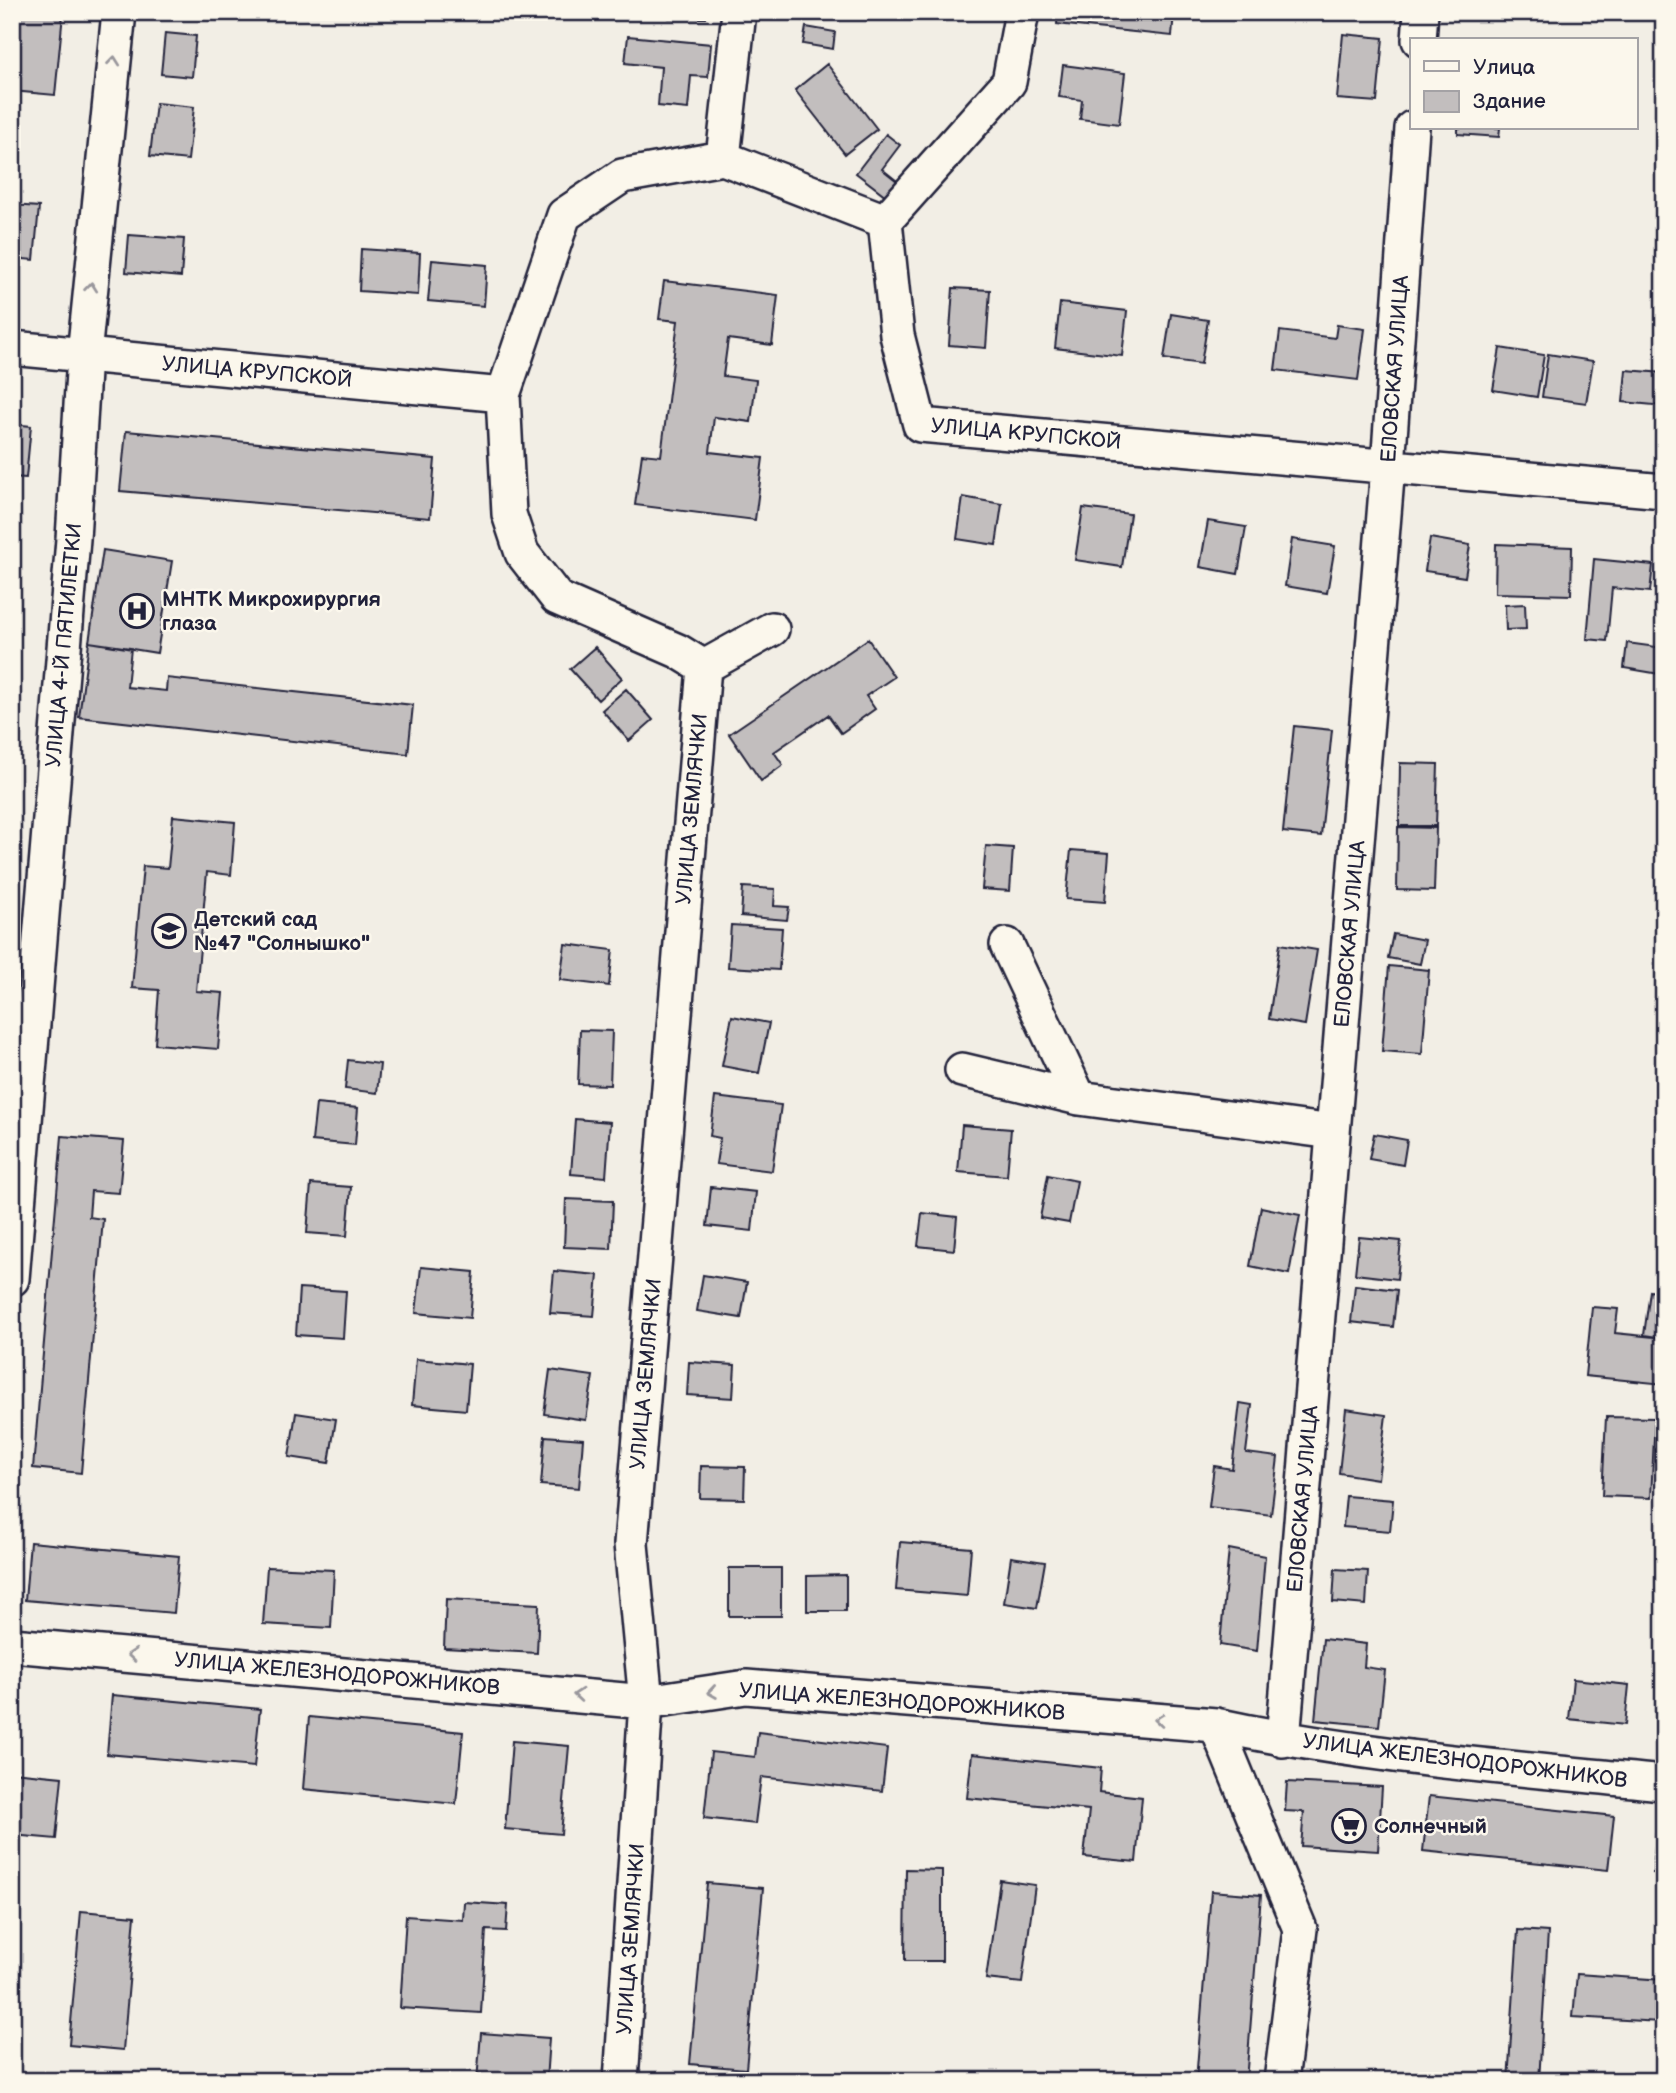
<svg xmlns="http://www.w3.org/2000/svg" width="1676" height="2093" font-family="'Balsamiq Sans',sans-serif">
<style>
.building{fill:#c2bebe;stroke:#22223b;stroke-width:2}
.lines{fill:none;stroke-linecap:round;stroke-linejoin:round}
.minor-casing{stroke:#22223b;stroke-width:38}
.minor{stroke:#fbf7ec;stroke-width:33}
.oneway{stroke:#99979c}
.labels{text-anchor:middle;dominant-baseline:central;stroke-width:5;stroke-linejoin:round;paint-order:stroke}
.street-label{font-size:21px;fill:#22223b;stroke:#fbf7ec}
.poi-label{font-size:21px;font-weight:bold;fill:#22223b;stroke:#fbf7ec;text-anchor:start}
</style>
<rect width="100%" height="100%" fill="#f2eee5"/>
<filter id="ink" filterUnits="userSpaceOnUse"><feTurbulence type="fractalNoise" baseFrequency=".0143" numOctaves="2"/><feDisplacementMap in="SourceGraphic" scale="14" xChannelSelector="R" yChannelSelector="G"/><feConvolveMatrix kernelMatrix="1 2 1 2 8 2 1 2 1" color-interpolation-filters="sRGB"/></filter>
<g filter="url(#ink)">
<path class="building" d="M12 12 63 14 55 95 12 91Z
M669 12H706V18H669Z
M1058 12H1174L1172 36 1057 24Z
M806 27 835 32 833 49 803 44Z
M165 33 196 36 192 77 161 74Z
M1343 34 1383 38 1377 102 1337 99Z
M628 36 711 44 708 77 691 76 688 109 658 106 661 67 625 63Z
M827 64 877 129 845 154 795 90Z
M1063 65 1125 73 1119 124 1080 119 1082 100 1059 97Z
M156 103 194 107 188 160 150 156Z
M1458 128H1500L1499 137 1458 134Z
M886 134 900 145 882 169 897 181 886 196 856 173Z
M12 205 39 207 34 260 12 258Z
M129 235 184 239 181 277 126 272Z
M361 249 420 253 418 295 359 291Z
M432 260 487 265 484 306 428 301Z
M664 281 778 295 772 345 728 339 723 376 756 380 751 422 714 417 710 452 763 458 755 520 635 505 642 454 661 456 678 321 659 319Z
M953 288 990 290 986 348 949 345Z
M1060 303 1127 311 1122 356 1055 348Z
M1171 314 1208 320 1201 364 1164 359Z
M1337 325 1365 329 1358 380 1275 370 1280 331 1335 338Z
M1500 348 1544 355 1537 397 1493 390Z
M1548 354 1593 361 1586 403 1542 397Z
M1626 370 1664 373V406L1623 402Z
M12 424 31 426 26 478 12 477Z
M126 431 435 459 430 518 120 491Z
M963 497 1002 504 996 545 957 539Z
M1083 508 1130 514 1122 567 1075 560Z
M1208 521 1246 527 1238 574 1200 567Z
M1430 538 1470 545 1465 577 1425 571Z
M1292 539 1335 546 1327 593 1285 586Z
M1496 544 1572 547 1571 595 1495 593Z
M103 550 172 561 157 653 89 642Z
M1594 559 1653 565 1650 592 1612 588 1607 641 1587 639Z
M12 593H18L12 644Z
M1525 604 1526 629 1506 630 1505 605Z
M868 639 894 677 866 696 875 709 841 733 828 715 774 752 783 765 761 781 729 734Z
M89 642 131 648 127 687 166 691 167 678 413 705 408 754 79 717Z
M1627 643 1664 648 1660 674 1624 668Z
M595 647 622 678 598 700 570 669Z
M626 689 653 720 629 741 602 710Z
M1294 726 1332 730 1321 836 1283 832Z
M1400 763 1438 764 1436 826H1399Z
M173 816 235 822 231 875 207 872 196 991 223 993 218 1049 155 1044 159 990 132 988 143 866 168 868Z
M1398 827 1436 828 1434 891 1397 890Z
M986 846 1013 848 1010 891 982 889Z
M1071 850 1109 853 1105 902 1066 899Z
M743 887 775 889 774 906 789 907 787 920 741 916Z
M731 925 782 928 779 970 728 967Z
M1393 934 1425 940 1420 964 1388 958Z
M565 944 613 950 609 986 560 980Z
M1280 944 1317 950 1305 1025 1269 1019Z
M1389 966 1429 970 1422 1054 1382 1051Z
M732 1016 769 1023 759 1073 722 1066Z
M580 1030 612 1031 610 1085 578 1084Z
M348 1060 380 1064 377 1093 345 1089Z
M715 1097 781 1105 772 1171 716 1164 720 1138 710 1136Z
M316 1104 358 1108 355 1145 312 1141Z
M575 1119 610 1122 606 1177 571 1174Z
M962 1125 1011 1129 1007 1176 958 1172Z
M1374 1134 1407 1140 1403 1165 1369 1159Z
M62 1136 124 1141 119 1193 91 1191 89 1217 103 1219 81 1473 33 1468Z
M1048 1175 1077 1181 1069 1223 1040 1218Z
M311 1184 351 1187 347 1236 307 1233Z
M711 1187 756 1192 752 1231 707 1226Z
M566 1199 613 1201 611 1249 564 1247Z
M1261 1207 1300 1215 1289 1274 1250 1266Z
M922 1213 957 1217 954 1250 918 1246Z
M1359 1237 1401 1241 1397 1279 1355 1274Z
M421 1267 474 1272 470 1318 416 1313Z
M554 1271 598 1275 594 1316 550 1313Z
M703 1275 747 1282 741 1318 697 1311Z
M1355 1285 1397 1290 1393 1327 1351 1322Z
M299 1288 346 1291 343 1338 296 1335Z
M1650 1291 1664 1293V1338L1644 1335Z
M1592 1307 1618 1309 1615 1333 1664 1338V1384L1585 1376Z
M416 1359 470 1364 466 1410 412 1405Z
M689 1362 735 1365 733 1398 687 1395Z
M550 1370 593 1376 586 1420 544 1414Z
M1240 1403 1252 1405 1246 1453 1278 1457 1271 1515 1209 1507 1214 1466 1232 1469Z
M1346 1409 1386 1415 1378 1479 1339 1473Z
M296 1413 336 1419 329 1463 289 1457Z
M1606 1417 1655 1418 1651 1498 1602 1496Z
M545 1436 583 1439 579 1488 541 1485Z
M701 1466 745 1467 744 1499 700 1498Z
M1346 1496 1393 1500 1390 1531 1343 1527Z
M30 1542 179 1556 174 1613 25 1600Z
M900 1542 971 1548 967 1596 896 1590Z
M1229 1549 1265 1556 1257 1651 1220 1645Z
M1011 1557 1045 1562 1037 1608 1004 1603Z
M267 1567 334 1570 331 1628 263 1624Z
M729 1568H781V1616H729Z
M1335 1569 1368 1571 1366 1605 1333 1602Z
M846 1575V1611H807V1576Z
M446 1599 539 1604 537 1653 444 1648Z
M1323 1639 1366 1644 1364 1667 1385 1670 1379 1726 1315 1720Z
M1573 1679 1629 1685 1625 1725 1569 1719Z
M112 1695 260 1709 254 1767 107 1754Z
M309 1717 463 1732 456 1804 303 1789Z
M758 1732 887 1748 882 1791 761 1777 755 1824 704 1818 711 1752 755 1757Z
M512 1741 569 1746 561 1834 505 1829Z
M972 1754 1101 1768 1099 1792 1142 1797 1136 1862 1084 1857 1089 1810 967 1798Z
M12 1772 62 1777 56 1839 12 1835Z
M1287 1782 1382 1787 1378 1851 1301 1846 1304 1812 1285 1811Z
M1429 1796 1614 1816 1608 1870 1423 1851Z
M1657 1818H1664V1874L1653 1873Z
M906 1869 942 1870V1961H905Z
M1000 1880 1035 1885 1022 1983 986 1979Z
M707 1883 763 1888 746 2069 690 2064Z
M1211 1891 1261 1895 1246 2081H1196Z
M464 1902 508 1905 506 1931 486 1930 481 2013 400 2008 406 1916 463 1920Z
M81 1911 135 1916 123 2050 69 2045Z
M1518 1930 1548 1932 1539 2081H1508Z
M1577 1974 1664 1980 1660 2022 1573 2017Z
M1660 2022H1664V2081H1655Z
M481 2033 549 2038 546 2081H477Z"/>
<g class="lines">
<g class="minor-casing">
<path id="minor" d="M1419 40 1421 12
M723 158 739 12
M885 221 1009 82 1022 12
M12 348 503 395
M772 629 704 667 678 651 557 598 522 553 509 514 503 395 564 215 622 176 723 158 885 221 897 335 920 425 1664 491
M1007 945 1079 1098 1333 1132
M962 1070 1079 1098
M12 1279 73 539 84 355 119 12
M12 1645 646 1702 746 1687 1216 1725C1363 1757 1514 1768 1664 1783
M1216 1725 1300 1929 1281 2081
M1283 1740 1388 466 1412 128
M621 2081 646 1702 631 1544 704 667"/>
</g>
<use href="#minor" class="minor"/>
</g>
<defs><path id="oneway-chevron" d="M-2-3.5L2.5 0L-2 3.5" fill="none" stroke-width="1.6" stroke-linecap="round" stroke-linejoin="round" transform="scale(1.75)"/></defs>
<g class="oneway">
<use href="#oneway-chevron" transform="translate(114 61) rotate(-84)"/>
<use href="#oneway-chevron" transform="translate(91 287) rotate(-84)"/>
<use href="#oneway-chevron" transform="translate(132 1655) rotate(-175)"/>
<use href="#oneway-chevron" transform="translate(712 1692) rotate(172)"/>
<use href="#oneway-chevron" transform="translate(578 1695) rotate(-175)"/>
<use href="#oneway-chevron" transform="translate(1159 1720) rotate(-175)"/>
</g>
</g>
<defs>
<g id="hospital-ring" transform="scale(1.75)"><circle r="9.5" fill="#fbf7ec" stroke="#22223b" stroke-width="1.5"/><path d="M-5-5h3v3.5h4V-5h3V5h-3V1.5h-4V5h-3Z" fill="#22223b"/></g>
<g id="school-ring" transform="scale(1.75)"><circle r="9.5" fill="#fbf7ec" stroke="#22223b" stroke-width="1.5"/><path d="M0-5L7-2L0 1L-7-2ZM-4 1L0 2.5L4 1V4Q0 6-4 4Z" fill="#22223b"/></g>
<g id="supermarket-ring" transform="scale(1.75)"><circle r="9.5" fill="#fbf7ec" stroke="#22223b" stroke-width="1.5"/><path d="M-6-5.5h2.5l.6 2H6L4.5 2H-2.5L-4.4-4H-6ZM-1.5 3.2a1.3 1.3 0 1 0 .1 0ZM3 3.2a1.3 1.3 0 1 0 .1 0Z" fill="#22223b"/></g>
</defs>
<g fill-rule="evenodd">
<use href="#hospital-ring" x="137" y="611"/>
<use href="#school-ring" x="169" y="931"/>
<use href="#supermarket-ring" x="1349" y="1826"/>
</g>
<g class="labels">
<g class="street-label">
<text transform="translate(1395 369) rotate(-86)">ЕЛОВСКАЯ УЛИЦА</text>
<text transform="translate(257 372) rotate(5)">УЛИЦА КРУПСКОЙ</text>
<text transform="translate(1026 434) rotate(5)">УЛИЦА КРУПСКОЙ</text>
<text transform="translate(64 645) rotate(-85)">УЛИЦА 4-Й ПЯТИЛЕТКИ</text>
<text transform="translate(692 809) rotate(-85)">УЛИЦА ЗЕМЛЯЧКИ</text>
<text transform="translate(1350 934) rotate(-85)">ЕЛОВСКАЯ УЛИЦА</text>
<text transform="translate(646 1374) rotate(-85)">УЛИЦА ЗЕМЛЯЧКИ</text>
<text transform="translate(1303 1499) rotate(-85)">ЕЛОВСКАЯ УЛИЦА</text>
<text transform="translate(337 1674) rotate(5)">УЛИЦА ЖЕЛЕЗНОДОРОЖНИКОВ</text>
<text transform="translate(902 1702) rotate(4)">УЛИЦА ЖЕЛЕЗНОДОРОЖНИКОВ</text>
<text transform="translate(1465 1761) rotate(7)">УЛИЦА ЖЕЛЕЗНОДОРОЖНИКОВ</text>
<text transform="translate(631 1939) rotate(-86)">УЛИЦА ЗЕМЛЯЧКИ</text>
</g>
<g class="poi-label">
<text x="162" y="599">МНТК Микрохирургия<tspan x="162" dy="24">глаза</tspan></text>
<text x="194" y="919">Детский сад<tspan x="194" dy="24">№47 "Солнышко"</tspan></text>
<text x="1374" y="1826">Солнечный</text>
</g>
</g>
<rect width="1676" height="2093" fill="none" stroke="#fbf7ec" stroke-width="42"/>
<rect x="21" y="21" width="1634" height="2051" fill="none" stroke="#22223b" stroke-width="2.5" filter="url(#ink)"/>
<rect x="1410" y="38" width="228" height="91" fill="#fbf7ec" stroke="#a4a2a5" stroke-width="2"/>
<rect x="1424" y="61" width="35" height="10" fill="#fbf7ec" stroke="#a4a2a5" stroke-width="2"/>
<text x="1473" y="74" font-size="21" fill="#22223b">Улица</text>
<rect x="1424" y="91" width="35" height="21" fill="#c2bebe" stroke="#a4a2a5" stroke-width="2"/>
<text x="1473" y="108" font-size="21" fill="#22223b">Здание</text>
</svg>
